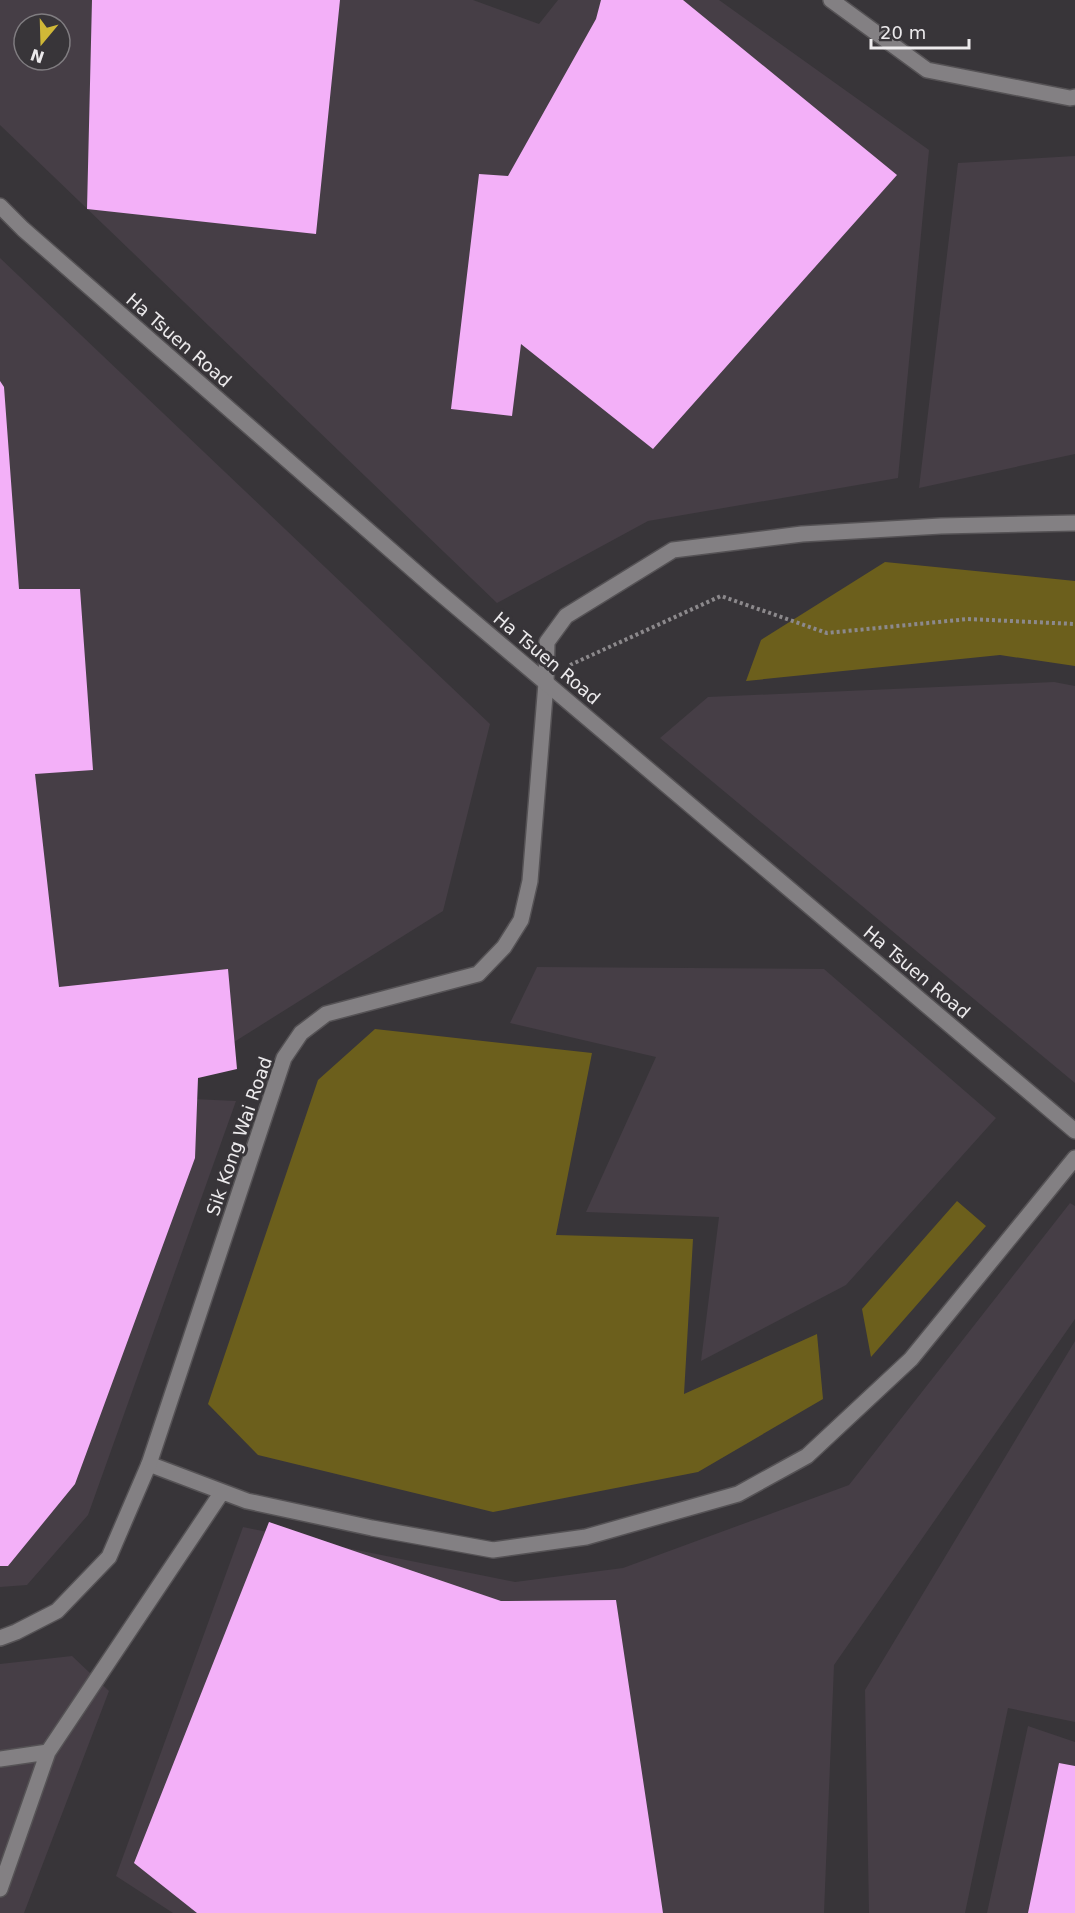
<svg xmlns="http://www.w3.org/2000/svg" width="1075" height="1913" font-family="'DejaVu Sans',sans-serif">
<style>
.built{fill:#463e46;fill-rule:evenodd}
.green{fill:#6c5f1c}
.building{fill:#f3b0f8}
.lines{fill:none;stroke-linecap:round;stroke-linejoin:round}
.lane-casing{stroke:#555255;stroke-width:18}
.street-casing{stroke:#555255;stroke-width:18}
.secondary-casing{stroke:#555255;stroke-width:18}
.path{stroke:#8c898c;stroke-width:4;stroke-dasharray:3 3;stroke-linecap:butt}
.lane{stroke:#838083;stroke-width:15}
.street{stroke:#838083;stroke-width:15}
.secondary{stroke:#838083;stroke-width:15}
.labels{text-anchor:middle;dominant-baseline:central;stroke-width:6;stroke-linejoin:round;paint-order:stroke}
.street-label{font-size:18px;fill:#eceaec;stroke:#383539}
</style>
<rect width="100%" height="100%" fill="#383539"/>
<path class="built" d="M0 0H473L539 24 558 0H719L929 150 898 478 648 521 497 603 0 125ZM24 24H60V60H24Z
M1075 156V454L919 488 958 163Z
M0 258 490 724 443 911 194 1067 0 1061Z
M1054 682 1075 686V1083L660 738 708 697Z
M537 967 824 969 996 1118 846 1285 701 1361 719 1217 586 1212 656 1057 510 1023Z
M0 1090 236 1101 88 1515 27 1585 0 1587Z
M1070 1203 1075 1206V1319L834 1665 824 1913H173L116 1876 243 1527 515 1582 623 1568 849 1485Z
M1075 1341V1722L1008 1708 965 1913H869L865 1690Z
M72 1656 109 1691 24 1913H0V1664Z
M1028 1726 1075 1742V1913H987Z"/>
<path class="green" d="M885 562 1075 581V666L1000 655 746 681 761 640Z
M375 1029 592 1053 556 1235 693 1239 684 1394 817 1334 823 1399 698 1472 493 1512 258 1455 208 1404 318 1080Z
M957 1201 986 1226 871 1357 862 1309Z"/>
<path class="building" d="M92 0H340L316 234 87 209Z
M601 0H683L897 175 653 449 521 344 512 416 451 409 479 174 508 176 596 19Z
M0 381 4 387 19 589H80L93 770 35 774 59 987 228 969 237 1069 198 1078 195 1158 75 1484 8 1566H0Z
M269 1522 501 1601 616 1600 663 1913H197L134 1863Z
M1059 1763 1075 1766V1913H1028Z"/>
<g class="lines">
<g class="lane-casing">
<path id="lane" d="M831 0 927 70 1070 98 1075 97
M546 683 547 642 566 616 673 550 802 534 941 526 1075 523
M149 1464 247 1501 372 1528 493 1550 586 1537 738 1494 807 1456 911 1359 1075 1158
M0 1759 48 1752 222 1492
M0 1889 48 1752"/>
</g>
<g class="street-casing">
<path id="street" d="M0 1638 16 1632 57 1611 109 1557 149 1464 284 1058 301 1033 326 1014 478 974 504 947 521 920 530 881 546 683"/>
</g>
<g class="secondary-casing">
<path id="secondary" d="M0 206 23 229 434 588 1075 1131"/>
</g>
<path class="path" d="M570 665 721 596 827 633 968 619 1075 624"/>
<use href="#lane" class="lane"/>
<use href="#street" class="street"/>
<use href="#secondary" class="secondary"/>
</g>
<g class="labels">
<g class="street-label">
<text transform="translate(179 340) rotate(41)">Ha Tsuen Road</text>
<text transform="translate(547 658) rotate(40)">Ha Tsuen Road</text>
<text transform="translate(917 972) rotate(40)">Ha Tsuen Road</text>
<text transform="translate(239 1136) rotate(-71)">Sik Kong Wai Road</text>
</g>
</g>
<g transform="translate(42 42) rotate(199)"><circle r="28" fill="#383539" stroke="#807d81" stroke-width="1.5"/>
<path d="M0-4.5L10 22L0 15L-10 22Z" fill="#d0b837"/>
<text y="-9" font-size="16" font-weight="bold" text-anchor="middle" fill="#eceaec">N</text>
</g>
<path d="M871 39v9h98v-9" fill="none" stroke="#eceaec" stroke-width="3"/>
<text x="880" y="39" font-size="18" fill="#eceaec" stroke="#383539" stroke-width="4.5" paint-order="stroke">20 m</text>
</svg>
